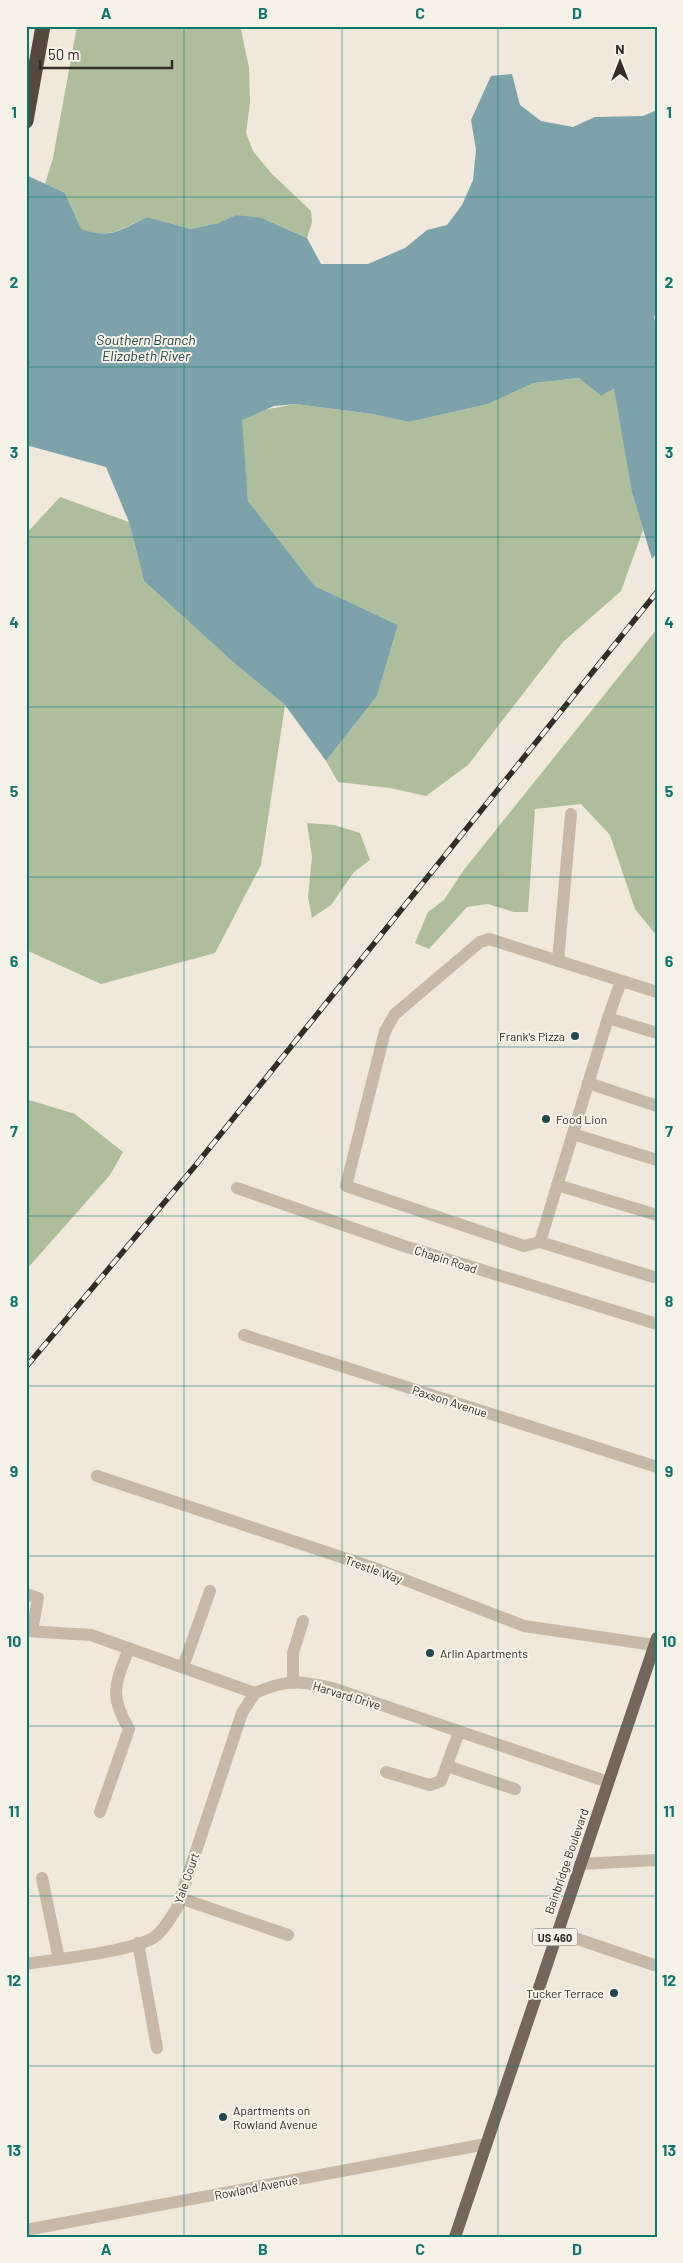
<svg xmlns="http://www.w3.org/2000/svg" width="683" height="2263" font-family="Barlow,sans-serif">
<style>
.green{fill:#aebd9c}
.water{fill:#7ca2aa}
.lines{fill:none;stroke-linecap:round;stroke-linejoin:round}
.minor{stroke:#c6b9a8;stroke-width:12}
.major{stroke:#74665a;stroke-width:12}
.highway{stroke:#54483f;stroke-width:15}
.rail-casing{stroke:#332d27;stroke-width:5.5}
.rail{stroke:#f7f2e7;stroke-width:4;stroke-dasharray:11;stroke-linecap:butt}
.grid{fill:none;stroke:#0f766e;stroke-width:1;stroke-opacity:0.55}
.poi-dot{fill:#214851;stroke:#f7f2e7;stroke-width:2}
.labels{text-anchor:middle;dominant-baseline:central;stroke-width:4;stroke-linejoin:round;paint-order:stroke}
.shield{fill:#f7f2e7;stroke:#6e6861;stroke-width:1}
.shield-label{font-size:11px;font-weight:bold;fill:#332d27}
.poi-label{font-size:12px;fill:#332d27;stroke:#f7f2e7;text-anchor:start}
.street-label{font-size:12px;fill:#332d27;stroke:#f7f2e7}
.water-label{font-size:14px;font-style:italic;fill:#214851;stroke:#f7f2e7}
.neatline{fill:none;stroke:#0f766e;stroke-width:2}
.grid-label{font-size:16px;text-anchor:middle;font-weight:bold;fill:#0f766e}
</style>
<rect width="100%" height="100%" fill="#efe8db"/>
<g class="green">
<path d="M77,26h163l9,41 1,36 -4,30 7,18 18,22 40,38 1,11 -5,16 -40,-18 -31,-5 -16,8 -29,6 -44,-12c-26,12 -37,22 -66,13l-16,-37 -20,-9 8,-26z"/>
<polygon points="579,378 601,396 615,383 632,493 643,530 621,591 563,642 468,765 426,796 390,788 338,782 326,761 377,696 398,625 315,586 248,501 241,420 263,410 296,404 372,414 409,422 488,404 534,383"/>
<polygon points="60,497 129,522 144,581 233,662 285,705 261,865 215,953 101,984 26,950 26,534"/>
<polygon points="657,629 657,936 635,909 610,835 581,804 535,809 528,912 514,912 488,904 467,907 429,949 415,943 428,912 444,900 463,871"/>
<polygon points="307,823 334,825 360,833 370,860 354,872 331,905 312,918 308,897 312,857"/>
<polygon points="26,1099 75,1114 123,1152 110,1175 26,1270"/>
</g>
<path class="water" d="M512,74l8,31 21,16 32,6 22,-10 48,-1 14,-6v202l-3,5 3,13v223l-5,6 -20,-66 -18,-105 -13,8 -22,-18 -45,5 -46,21 -79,18 -37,-8 -76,-10 -22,2 -32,14 6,81 67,85 83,39 -21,71 -51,65 -41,-56 -52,-43 -89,-81 -15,-59 -23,-55 -80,-22v-270l39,18 16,36c29,11 41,0 66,-12l44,12 28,-6 17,-8 26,3 45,20 14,26h47l37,-16 22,-18 20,-5 15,-20 11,-25 3,-30 -5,-30 20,-44z"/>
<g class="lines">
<g class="minor">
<polyline points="558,961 571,814"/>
<polyline points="608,1018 621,981"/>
<polyline points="657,1033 608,1018 540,1242 657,1278"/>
<polyline points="588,1083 657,1106"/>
<polyline points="573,1134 657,1160"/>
<polyline points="557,1185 657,1215"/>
<polyline points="237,1188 404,1246 657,1324"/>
<polyline points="540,1242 524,1246 346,1186 385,1031 395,1014 480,942 489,939 657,992"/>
<polyline points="244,1335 657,1467"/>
<polyline points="97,1476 377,1569 524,1626 654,1645"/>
<polyline points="26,1594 38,1598 32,1631"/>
<path d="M26,1631l65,4 164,58c32,-14 44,-12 77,-5l276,94"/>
<polyline points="183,1667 210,1591"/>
<polyline points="293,1683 293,1653 303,1621"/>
<polyline points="447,1766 515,1789"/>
<polyline points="386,1772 430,1785 441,1781 459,1732"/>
<path d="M100,1812l29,-83c-21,-35 -13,-46 0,-81"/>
<polyline points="580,1864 657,1860"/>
<polyline points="42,1878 59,1959"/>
<polyline points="180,1898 288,1935"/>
<polyline points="557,1932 657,1966"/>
<polyline points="138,1943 157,2048"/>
<path d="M26,1964c31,-5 102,-12 127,-26 11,-7 17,-20 24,-30l65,-195 13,-20"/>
<polyline points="26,2230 486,2144"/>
</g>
<polyline class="major" points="455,2237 657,1638"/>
<polyline class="highway" points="26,121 43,26"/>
<g class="rail-casing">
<polyline id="rail" points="26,1367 195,1166 657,592"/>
</g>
<use href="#rail" class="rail"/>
</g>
<path class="grid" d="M184,26v2211M342,26v2211M498,26v2211M26,197h631M26,367h631M26,537h631M26,707h631M26,877h631M26,1047h631M26,1216h631M26,1386h631M26,1556h631M26,1726h631M26,1896h631M26,2066h631"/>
<g class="poi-dot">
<circle cx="575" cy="1036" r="5"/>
<circle cx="546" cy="1119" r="5"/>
<circle cx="430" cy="1653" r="5"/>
<circle cx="614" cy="1993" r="5"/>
<circle cx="223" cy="2117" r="5"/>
</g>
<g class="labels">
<rect class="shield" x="532.5" y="1928.5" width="45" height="17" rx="4"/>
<g class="shield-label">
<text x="555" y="1937">US 460</text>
</g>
<g class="poi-label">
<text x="565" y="1036" text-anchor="end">Frank's Pizza</text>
<text x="556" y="1119">Food Lion</text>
<text x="440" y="1653">Arlin Apartments</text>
<text x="604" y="1993" text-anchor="end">Tucker Terrace</text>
<text x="233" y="2110">Apartments on<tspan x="233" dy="14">Rowland Avenue</tspan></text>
</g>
<g class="street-label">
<text transform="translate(446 1259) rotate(18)">Chapin Road</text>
<text transform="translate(450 1401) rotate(18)">Paxson Avenue</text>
<text transform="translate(374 1569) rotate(20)">Trestle Way</text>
<text transform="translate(347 1695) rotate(17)">Harvard Drive</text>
<text transform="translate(566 1861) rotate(-71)">Bainbridge Boulevard</text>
<text transform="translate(186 1878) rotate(-71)">Yale Court</text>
<text transform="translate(256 2187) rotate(-11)">Rowland Avenue</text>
</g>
<g class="water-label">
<text x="146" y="339">Southern Branch<tspan x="146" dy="16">Elizabeth River</tspan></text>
</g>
</g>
<rect width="683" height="2263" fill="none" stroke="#f7f2e7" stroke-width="55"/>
<g transform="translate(620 62)" stroke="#f7f2e7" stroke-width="4" paint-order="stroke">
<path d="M0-4L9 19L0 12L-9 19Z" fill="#332d27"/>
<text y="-8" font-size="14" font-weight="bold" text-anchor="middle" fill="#332d27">N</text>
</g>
<path d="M40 60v8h132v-8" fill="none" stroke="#332d27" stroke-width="2.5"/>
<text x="48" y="60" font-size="15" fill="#332d27" stroke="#f7f2e7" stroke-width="4" paint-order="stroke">50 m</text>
<rect x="28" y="28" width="628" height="2208" class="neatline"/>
<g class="grid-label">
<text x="106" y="19">A</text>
<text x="263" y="19">B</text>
<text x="420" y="19">C</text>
<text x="577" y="19">D</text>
<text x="14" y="118">1</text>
<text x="669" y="118">1</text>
<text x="14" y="288">2</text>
<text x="669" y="288">2</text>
<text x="14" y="458">3</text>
<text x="669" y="458">3</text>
<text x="14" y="628">4</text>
<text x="669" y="628">4</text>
<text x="14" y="797">5</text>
<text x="669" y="797">5</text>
<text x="14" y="967">6</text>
<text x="669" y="967">6</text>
<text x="14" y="1137">7</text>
<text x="669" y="1137">7</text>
<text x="14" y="1307">8</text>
<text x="669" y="1307">8</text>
<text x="14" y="1477">9</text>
<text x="669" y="1477">9</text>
<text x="14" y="1647">10</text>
<text x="669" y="1647">10</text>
<text x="14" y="1817">11</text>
<text x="669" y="1817">11</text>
<text x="14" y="1986">12</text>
<text x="669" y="1986">12</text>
<text x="14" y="2156">13</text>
<text x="669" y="2156">13</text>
<text x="106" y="2255">A</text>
<text x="263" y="2255">B</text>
<text x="420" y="2255">C</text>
<text x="577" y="2255">D</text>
</g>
</svg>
